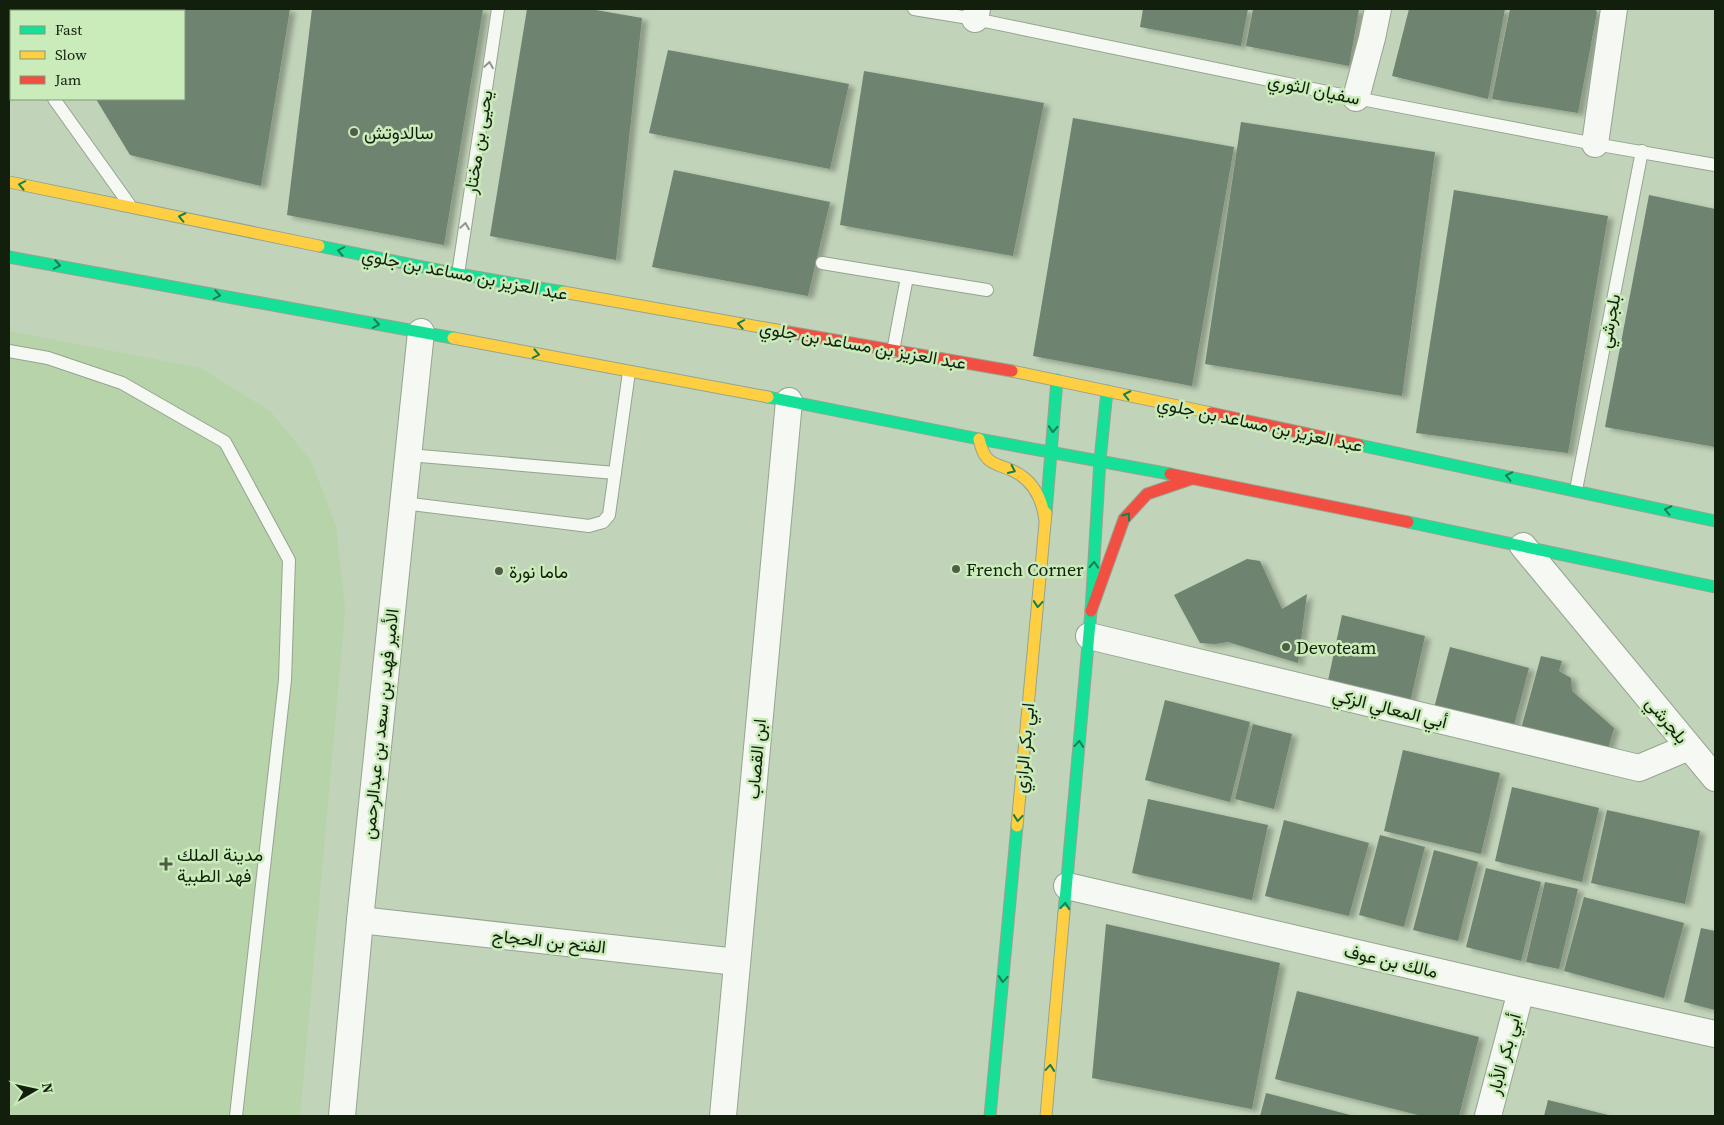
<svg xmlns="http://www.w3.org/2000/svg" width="1724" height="1125" font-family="'Source Serif 4',Vazirmatn,serif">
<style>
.built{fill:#b6d3a9}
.building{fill:#6e8370;filter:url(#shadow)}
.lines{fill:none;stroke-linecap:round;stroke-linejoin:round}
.lane-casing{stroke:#96a48f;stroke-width:14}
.street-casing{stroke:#96a48f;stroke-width:28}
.fast-casing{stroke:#96a48f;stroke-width:13}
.slow-casing{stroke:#96a48f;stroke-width:13}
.jam-casing{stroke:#96a48f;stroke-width:13}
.lane{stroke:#f6f8f4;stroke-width:12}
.street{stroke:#f6f8f4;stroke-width:26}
.fast{stroke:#16e098;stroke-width:11}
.slow{stroke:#ffcf43;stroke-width:11}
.jam{stroke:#f24e42;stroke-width:11}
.oneway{stroke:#90968c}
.oneway2{stroke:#148052}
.poi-dot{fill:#505e49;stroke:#caecba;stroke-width:2}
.labels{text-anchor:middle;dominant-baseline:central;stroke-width:5;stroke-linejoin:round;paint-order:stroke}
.street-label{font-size:18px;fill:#131f0d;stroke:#caecba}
.poi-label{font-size:18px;fill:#131f0d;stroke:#caecba;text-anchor:start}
</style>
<defs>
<filter id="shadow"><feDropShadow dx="5.5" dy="3" stdDeviation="2.5" flood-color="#0004"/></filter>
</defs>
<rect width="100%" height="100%" fill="#c1d3b8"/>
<polygon class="built" points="9,331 200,368 270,411 311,461 336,526 345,611 300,1116 9,1116"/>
<g class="building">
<polygon points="41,9 290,9 261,186 130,155 96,99 184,99 184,11 37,11"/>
<polygon points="312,9 483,9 444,245 287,215"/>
<polygon points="527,9 590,9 642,18 616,260 490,236"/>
<polygon points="1143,9 1248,9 1241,46 1140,27"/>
<polygon points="1253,9 1359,9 1349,66 1246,46"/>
<polygon points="1409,9 1505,9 1488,99 1392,76"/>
<polygon points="1510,9 1595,9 1597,12 1578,113 1492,99"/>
<polygon points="668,50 849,84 830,169 649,133"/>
<polygon points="864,71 1044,103 1013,256 840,225"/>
<polygon points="1073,118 1234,147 1192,386 1033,356"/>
<polygon points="1241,122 1435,152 1402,396 1205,364"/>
<polygon points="674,170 830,202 808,296 652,267"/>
<polygon points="1454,190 1608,216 1568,453 1416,433"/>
<polygon points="1649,195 1715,209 1715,447 1605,427"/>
<polygon points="1247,559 1260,561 1282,609 1307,594 1298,663 1228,642 1215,644 1200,643 1174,595"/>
<polygon points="1342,615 1425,636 1407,716 1326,690"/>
<polygon points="1450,647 1529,668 1512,733 1433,712"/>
<polygon points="1541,656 1562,661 1559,671 1571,678 1572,691 1614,728 1608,749 1521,729"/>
<polygon points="1165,700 1250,722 1230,802 1145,780"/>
<polygon points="1253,724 1292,734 1274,809 1235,799"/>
<polygon points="1403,750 1500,773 1481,854 1384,831"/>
<polygon points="1512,787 1599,808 1582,882 1495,861"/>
<polygon points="1148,799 1268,825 1252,900 1132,873"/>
<polygon points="1607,810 1700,831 1685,904 1591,883"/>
<polygon points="1284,820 1369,843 1349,916 1265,896"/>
<polygon points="1380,835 1425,847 1404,927 1359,915"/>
<polygon points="1434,850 1478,862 1458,941 1413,930"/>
<polygon points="1486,868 1541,882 1521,961 1466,947"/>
<polygon points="1545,882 1578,889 1559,969 1526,962"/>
<polygon points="1584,897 1684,923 1664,998 1564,971"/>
<polygon points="1106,924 1280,963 1252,1109 1092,1078"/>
<polygon points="1701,928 1715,931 1715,1010 1684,1002"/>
<polygon points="1297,991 1479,1037 1459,1116 1422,1116 1275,1079"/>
<polygon points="1266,1093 1354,1116 1260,1116"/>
<polygon points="1548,1100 1612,1116 1544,1116"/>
</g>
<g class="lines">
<g class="lane-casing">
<g id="lane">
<polyline points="914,9 975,19 1356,98 1595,144 1715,165"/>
<polyline points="9,36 11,39"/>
<polyline points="54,99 129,204"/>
<polyline points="822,263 907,277"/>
<polyline points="458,274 498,9"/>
<polyline points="9,351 48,358 122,383 225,442 289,560 285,680 236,1116"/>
<polyline points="893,351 907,277 987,290"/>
<polyline points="409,455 615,473"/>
<polyline points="1576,490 1642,151"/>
<polyline points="403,503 589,526 603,522 609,515 629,372"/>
</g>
</g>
<g class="street-casing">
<g id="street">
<polyline points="975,19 977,9"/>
<polyline points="1356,98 1372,38 1378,9"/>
<polyline points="1595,144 1614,9"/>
<polyline points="1523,546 1715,778"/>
<polyline points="1089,636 1639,768 1689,747"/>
<polyline points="1067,886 1521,991 1715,1034"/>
<polyline points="360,920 737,962"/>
<polyline points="342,1116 360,920 421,332"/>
<polyline points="723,1116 789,401"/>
<polyline points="1488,1116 1521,991"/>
</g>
</g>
<g class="fast-casing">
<g id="fast">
<polyline points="319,246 458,274 563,292"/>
<polyline points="9,257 453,338"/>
<polyline points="768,397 979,439 1170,474"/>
<polyline points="1359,445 1715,521"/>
<polyline points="1046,513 1057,380"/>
<polyline points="1408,522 1715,587"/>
<polyline points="1064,912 1091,611 1100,460 1107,391"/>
<polyline points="990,1116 1017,826"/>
</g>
</g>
<g class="slow-casing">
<g id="slow">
<polyline points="9,182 319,246"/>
<polyline points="563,292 788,332"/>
<polyline points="453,338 768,397"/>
<polyline points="1012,371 1211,413"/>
<path d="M979,439c2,8 4,16 10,21 6,5 15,7 22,10 22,9 31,28 34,50"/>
<polyline points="1017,826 1046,513"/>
<polyline points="1046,1116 1064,912"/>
</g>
</g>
<g class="jam-casing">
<g id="jam">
<polyline points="788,332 1012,371"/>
<polyline points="1211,413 1359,445"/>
<polyline points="1170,474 1408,522"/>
<polyline points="1091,611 1124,519 1147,494 1191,479"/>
</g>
</g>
<use href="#lane" class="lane"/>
<use href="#street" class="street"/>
<use href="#fast" class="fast"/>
<use href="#slow" class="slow"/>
<use href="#jam" class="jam"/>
</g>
<defs><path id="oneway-chevron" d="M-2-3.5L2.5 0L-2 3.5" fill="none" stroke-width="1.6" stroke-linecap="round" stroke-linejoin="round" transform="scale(1.25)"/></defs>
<g class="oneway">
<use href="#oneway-chevron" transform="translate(489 65) rotate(-81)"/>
<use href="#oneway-chevron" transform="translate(465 226) rotate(-81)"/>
</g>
<g class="oneway2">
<use href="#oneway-chevron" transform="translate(22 185) rotate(-169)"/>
<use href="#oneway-chevron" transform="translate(182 217) rotate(-168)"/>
<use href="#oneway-chevron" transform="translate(341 251) rotate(-169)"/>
<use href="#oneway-chevron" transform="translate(57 265) rotate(10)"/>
<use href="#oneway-chevron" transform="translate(217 295) rotate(10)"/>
<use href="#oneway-chevron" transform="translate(376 324) rotate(10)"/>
<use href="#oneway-chevron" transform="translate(741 324) rotate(-170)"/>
<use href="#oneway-chevron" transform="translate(536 354) rotate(11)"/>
<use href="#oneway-chevron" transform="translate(1127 395) rotate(-168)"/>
<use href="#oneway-chevron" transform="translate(1053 429) rotate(94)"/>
<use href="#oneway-chevron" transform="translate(1012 470) rotate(25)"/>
<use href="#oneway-chevron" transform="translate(1509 476) rotate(-168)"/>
<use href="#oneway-chevron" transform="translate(1668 510) rotate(-168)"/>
<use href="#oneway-chevron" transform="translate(1127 516) rotate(-54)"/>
<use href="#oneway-chevron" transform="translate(1094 565) rotate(-87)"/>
<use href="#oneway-chevron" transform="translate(1038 604) rotate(95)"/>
<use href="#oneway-chevron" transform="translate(1079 744) rotate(-85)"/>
<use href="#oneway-chevron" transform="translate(1018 818) rotate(95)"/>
<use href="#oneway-chevron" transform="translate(1065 906) rotate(-85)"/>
<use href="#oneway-chevron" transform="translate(1003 979) rotate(95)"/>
<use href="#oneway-chevron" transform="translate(1050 1068) rotate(-85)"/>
</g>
<g class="poi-dot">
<circle cx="354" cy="132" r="5"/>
<circle cx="956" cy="569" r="5"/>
<circle cx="499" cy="571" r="5"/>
<circle cx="1286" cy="647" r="5"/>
<path d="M163.5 856.5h5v5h5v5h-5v5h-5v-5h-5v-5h5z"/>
</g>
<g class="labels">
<g class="street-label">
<text transform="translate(1314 89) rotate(12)">سفيان الثوري</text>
<text transform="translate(478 142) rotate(-81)">يحيى بن مختار</text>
<text transform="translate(465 274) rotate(11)">عبد العزيز بن مساعد بن جلوي</text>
<text transform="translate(1609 321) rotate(-79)">بلجرشي</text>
<text transform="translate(863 345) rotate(10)">عبد العزيز بن مساعد بن جلوي</text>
<text transform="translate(1260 424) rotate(12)">عبد العزيز بن مساعد بن جلوي</text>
<text transform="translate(1390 708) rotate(14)">أبي المعالي الزكي</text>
<text transform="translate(1667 720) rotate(50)">بلجرشي</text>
<text transform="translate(380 724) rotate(-84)">الأمير فهد بن سعد بن عبدالرحمن</text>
<text transform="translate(1024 748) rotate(-85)">ابي بكر الرازي</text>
<text transform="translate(756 759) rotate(-85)">ابن القصاب</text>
<text transform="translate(549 941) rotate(6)">الفتح بن الحجاج</text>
<text transform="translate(1391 961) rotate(13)">مالك بن عوف</text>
<text transform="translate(1504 1054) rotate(-75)">أبي بكر الأبار</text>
</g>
<g class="poi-label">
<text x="364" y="132">سالدوتش</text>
<text x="966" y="569">French Corner</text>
<text x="509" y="571">ماما نورة</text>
<text x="1296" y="647">Devoteam</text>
<text x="177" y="854">مدينة الملك<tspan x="177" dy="21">فهد الطبية</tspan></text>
</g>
</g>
<rect width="1724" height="1125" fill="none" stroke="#131f0d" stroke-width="20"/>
<rect x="10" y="10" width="175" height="90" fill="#caecba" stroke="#819a75"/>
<rect x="20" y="26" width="25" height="8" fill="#16e098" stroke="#819a75"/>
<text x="55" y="35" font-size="15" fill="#131f0d">Fast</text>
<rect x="20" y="51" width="25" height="8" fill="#ffcf43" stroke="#819a75"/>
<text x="55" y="60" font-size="15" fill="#131f0d">Slow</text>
<rect x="20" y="76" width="25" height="8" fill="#f24e42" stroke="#819a75"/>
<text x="55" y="85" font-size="15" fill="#131f0d">Jam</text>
<g transform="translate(35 1090) rotate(81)" stroke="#caecba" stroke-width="4" paint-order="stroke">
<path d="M0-4L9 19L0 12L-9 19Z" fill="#131f0d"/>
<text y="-8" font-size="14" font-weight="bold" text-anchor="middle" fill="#131f0d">N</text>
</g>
</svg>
